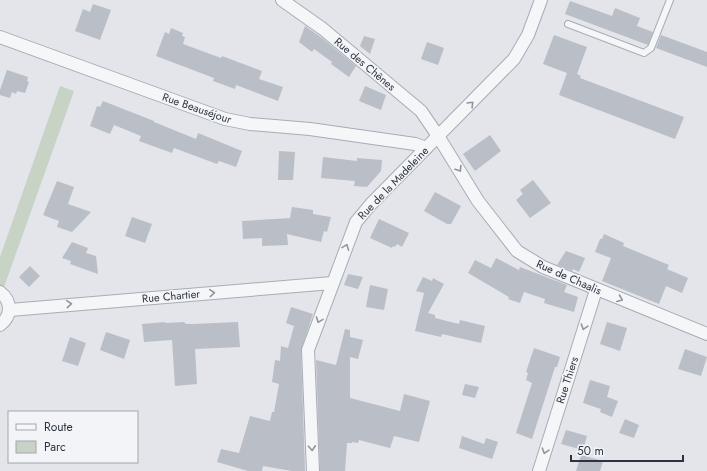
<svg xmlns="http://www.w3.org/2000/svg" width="707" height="471" font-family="Jost,sans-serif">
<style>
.green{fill:#c7d3c5}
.building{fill:#babec6}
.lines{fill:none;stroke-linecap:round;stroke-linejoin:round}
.lane-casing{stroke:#a8acb4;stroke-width:8}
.street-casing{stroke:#a8acb4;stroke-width:14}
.lane{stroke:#f5f6f8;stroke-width:6}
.street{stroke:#f5f6f8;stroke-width:12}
.oneway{stroke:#90949c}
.labels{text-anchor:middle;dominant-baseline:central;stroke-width:3;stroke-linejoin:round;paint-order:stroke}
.street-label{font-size:11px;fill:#2c3241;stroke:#f2f4f7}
</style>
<rect width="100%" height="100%" fill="#e3e5ea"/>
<polygon class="green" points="60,86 74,91 4,287 0,285 0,257"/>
<g class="building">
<polygon points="570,1 612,16 615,8 640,18 637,26 653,32 648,45 565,14"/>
<polygon points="93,4 111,10 100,40 75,31 83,9 90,12"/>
<polygon points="305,26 322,38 356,66 349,77 331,64 332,62 314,49 312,52 299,42"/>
<polygon points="171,28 183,33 182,36 185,37 183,44 221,58 222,56 262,71 259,79 283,87 278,101 236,85 235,89 213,81 214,78 156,56 165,32 169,34"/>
<polygon points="554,35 587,47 577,74 581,76 580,78 684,117 675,139 559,95 567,73 543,64"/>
<polygon points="661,35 707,52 707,67 656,48"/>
<polygon points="364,36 375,39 370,54 360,46"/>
<polygon points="427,42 444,48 438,65 421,59"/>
<polygon points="7,70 28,77 27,81 29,82 25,93 17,91 16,94 12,92 10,98 0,95 0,90"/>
<polygon points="365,86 386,95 381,110 359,101"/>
<polygon points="103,101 154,121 154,122 196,139 198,133 242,151 236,167 219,161 217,164 174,148 172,153 139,141 141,136 114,125 110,134 90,126 97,106 100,107"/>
<polygon points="490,135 501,151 475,171 463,154"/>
<polygon points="279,151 295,152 293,180 278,180"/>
<polygon points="323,157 357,161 357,158 382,160 381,171 367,187 354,186 355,181 321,178"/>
<polygon points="533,180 551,203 530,218 516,200 523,194 520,190"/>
<polygon points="57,181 74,187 68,204 91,212 72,232 57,227 59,221 43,215"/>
<polygon points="435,192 461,206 451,224 447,224 424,211"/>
<polygon points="292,207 313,210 313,214 331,217 327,232 324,231 321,242 287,234 288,245 262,246 262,238 243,239 242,221 290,218"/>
<polygon points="132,217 152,224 145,243 125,236"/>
<polygon points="379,219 409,233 402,247 397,244 395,247 393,246 392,248 370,238"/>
<polygon points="604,234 624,243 623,246 669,265 667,269 688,278 682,293 666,286 659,304 602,281 611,258 595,252 600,239 602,239"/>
<polygon points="72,242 88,248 86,253 96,256 98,274 70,264 71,261 62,258"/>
<polygon points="566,251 585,258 579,272 573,269 572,271 557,265"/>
<polygon points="496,258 519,270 520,267 567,285 564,292 578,297 574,312 544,303 545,299 524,292 520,303 508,299 509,297 468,273 475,260 491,268"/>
<polygon points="30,266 40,276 29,287 19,277"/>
<polygon points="348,274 363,277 358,289 344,285"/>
<polygon points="423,277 432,281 433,278 444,284 428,313 435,315 435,318 459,324 460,320 485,326 481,343 442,334 441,337 415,331 424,293 416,291"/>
<polygon points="370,285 388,289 384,310 366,307"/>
<polygon points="291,307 313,314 301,350 305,471 292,471 263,466 262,471 248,471 217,462 221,449 239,453 250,416 270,421 272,412 274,412 279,384 272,382 275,360 280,361 281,346 288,348 294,326 286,323"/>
<polygon points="165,322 165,323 184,322 186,324 193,324 238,322 240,347 195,349 197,384 175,386 172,340 144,342 142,324"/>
<polygon points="607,322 627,328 620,351 600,344"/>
<polygon points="345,329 350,330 350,337 363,340 358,359 350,357 350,398 400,411 404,394 430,401 419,442 394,436 390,448 359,440 358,443 352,442 352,443 347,443 345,471 320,471 316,360 336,365"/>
<polygon points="106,332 130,340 124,359 100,350"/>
<polygon points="70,337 86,343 78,366 62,361"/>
<polygon points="534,348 560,357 557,367 555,367 532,439 516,433 532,383 526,380 528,373 526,372"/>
<polygon points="685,349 707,357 701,376 678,369"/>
<polygon points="590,380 610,386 607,397 618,401 612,417 600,412 601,409 583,403"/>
<polygon points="465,384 479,387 475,398 462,395"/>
<polygon points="625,419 639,425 634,438 619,433"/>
<polygon points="566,430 587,436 583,450 561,444"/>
<polygon points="462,436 484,444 486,438 498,442 492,459 459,448"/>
<polygon points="581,455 603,461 600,471 576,471"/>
</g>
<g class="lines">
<g class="lane-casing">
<polyline id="lane" points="568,24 644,53 651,48 670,0"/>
</g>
<g class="street-casing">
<g id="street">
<polyline points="282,0 323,29 421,111 438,136 478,201 517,251 543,267 707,334"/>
<polyline points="0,37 225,119 250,124 310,129 415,144 426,148"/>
<path d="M0,292c12,9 12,24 0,33"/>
<polyline points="10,310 332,283"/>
<polyline points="313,471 308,350 356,222 371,204 514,59 528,35 541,0"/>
<polyline points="539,471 596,290"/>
</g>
</g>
<use href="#lane" class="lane"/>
<use href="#street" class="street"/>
</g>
<defs><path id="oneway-chevron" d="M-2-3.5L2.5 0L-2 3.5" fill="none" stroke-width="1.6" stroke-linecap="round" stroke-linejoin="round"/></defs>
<g class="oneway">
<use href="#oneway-chevron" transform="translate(471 104) rotate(-45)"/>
<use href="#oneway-chevron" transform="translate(459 169) rotate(58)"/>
<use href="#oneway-chevron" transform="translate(346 247) rotate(-69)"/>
<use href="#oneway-chevron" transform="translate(212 293) rotate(-5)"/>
<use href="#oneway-chevron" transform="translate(620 299) rotate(22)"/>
<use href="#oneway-chevron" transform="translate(69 304) rotate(-5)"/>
<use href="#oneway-chevron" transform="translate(319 320) rotate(110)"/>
<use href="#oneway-chevron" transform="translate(584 327) rotate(108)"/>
<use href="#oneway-chevron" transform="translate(312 448) rotate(87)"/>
<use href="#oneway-chevron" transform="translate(545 451) rotate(108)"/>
</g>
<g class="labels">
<g class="street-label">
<text transform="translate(365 64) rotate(40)">Rue des Chênes</text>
<text transform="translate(197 108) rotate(19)">Rue Beauséjour</text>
<text transform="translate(393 183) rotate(-46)">Rue de la Madeleine</text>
<text transform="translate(569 277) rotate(24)">Rue de Chaalis</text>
<text transform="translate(171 296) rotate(-5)">Rue Chartier</text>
<text transform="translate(567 380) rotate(-72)">Rue Thiers</text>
</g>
</g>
<rect x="8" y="411" width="130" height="52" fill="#f2f4f7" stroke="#a3a6ae"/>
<rect x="16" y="424" width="20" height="6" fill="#f5f6f8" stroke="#a3a6ae"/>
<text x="44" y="431" font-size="12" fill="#2c3241">Route</text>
<rect x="16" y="441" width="20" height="12" fill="#c7d3c5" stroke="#a3a6ae"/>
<text x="44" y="451" font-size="12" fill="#2c3241">Parc</text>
<path d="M571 455v6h112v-6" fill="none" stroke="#2c3241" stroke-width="2"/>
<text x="577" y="455" font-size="12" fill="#2c3241" stroke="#f2f4f7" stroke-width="3" paint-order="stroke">50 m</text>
</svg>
